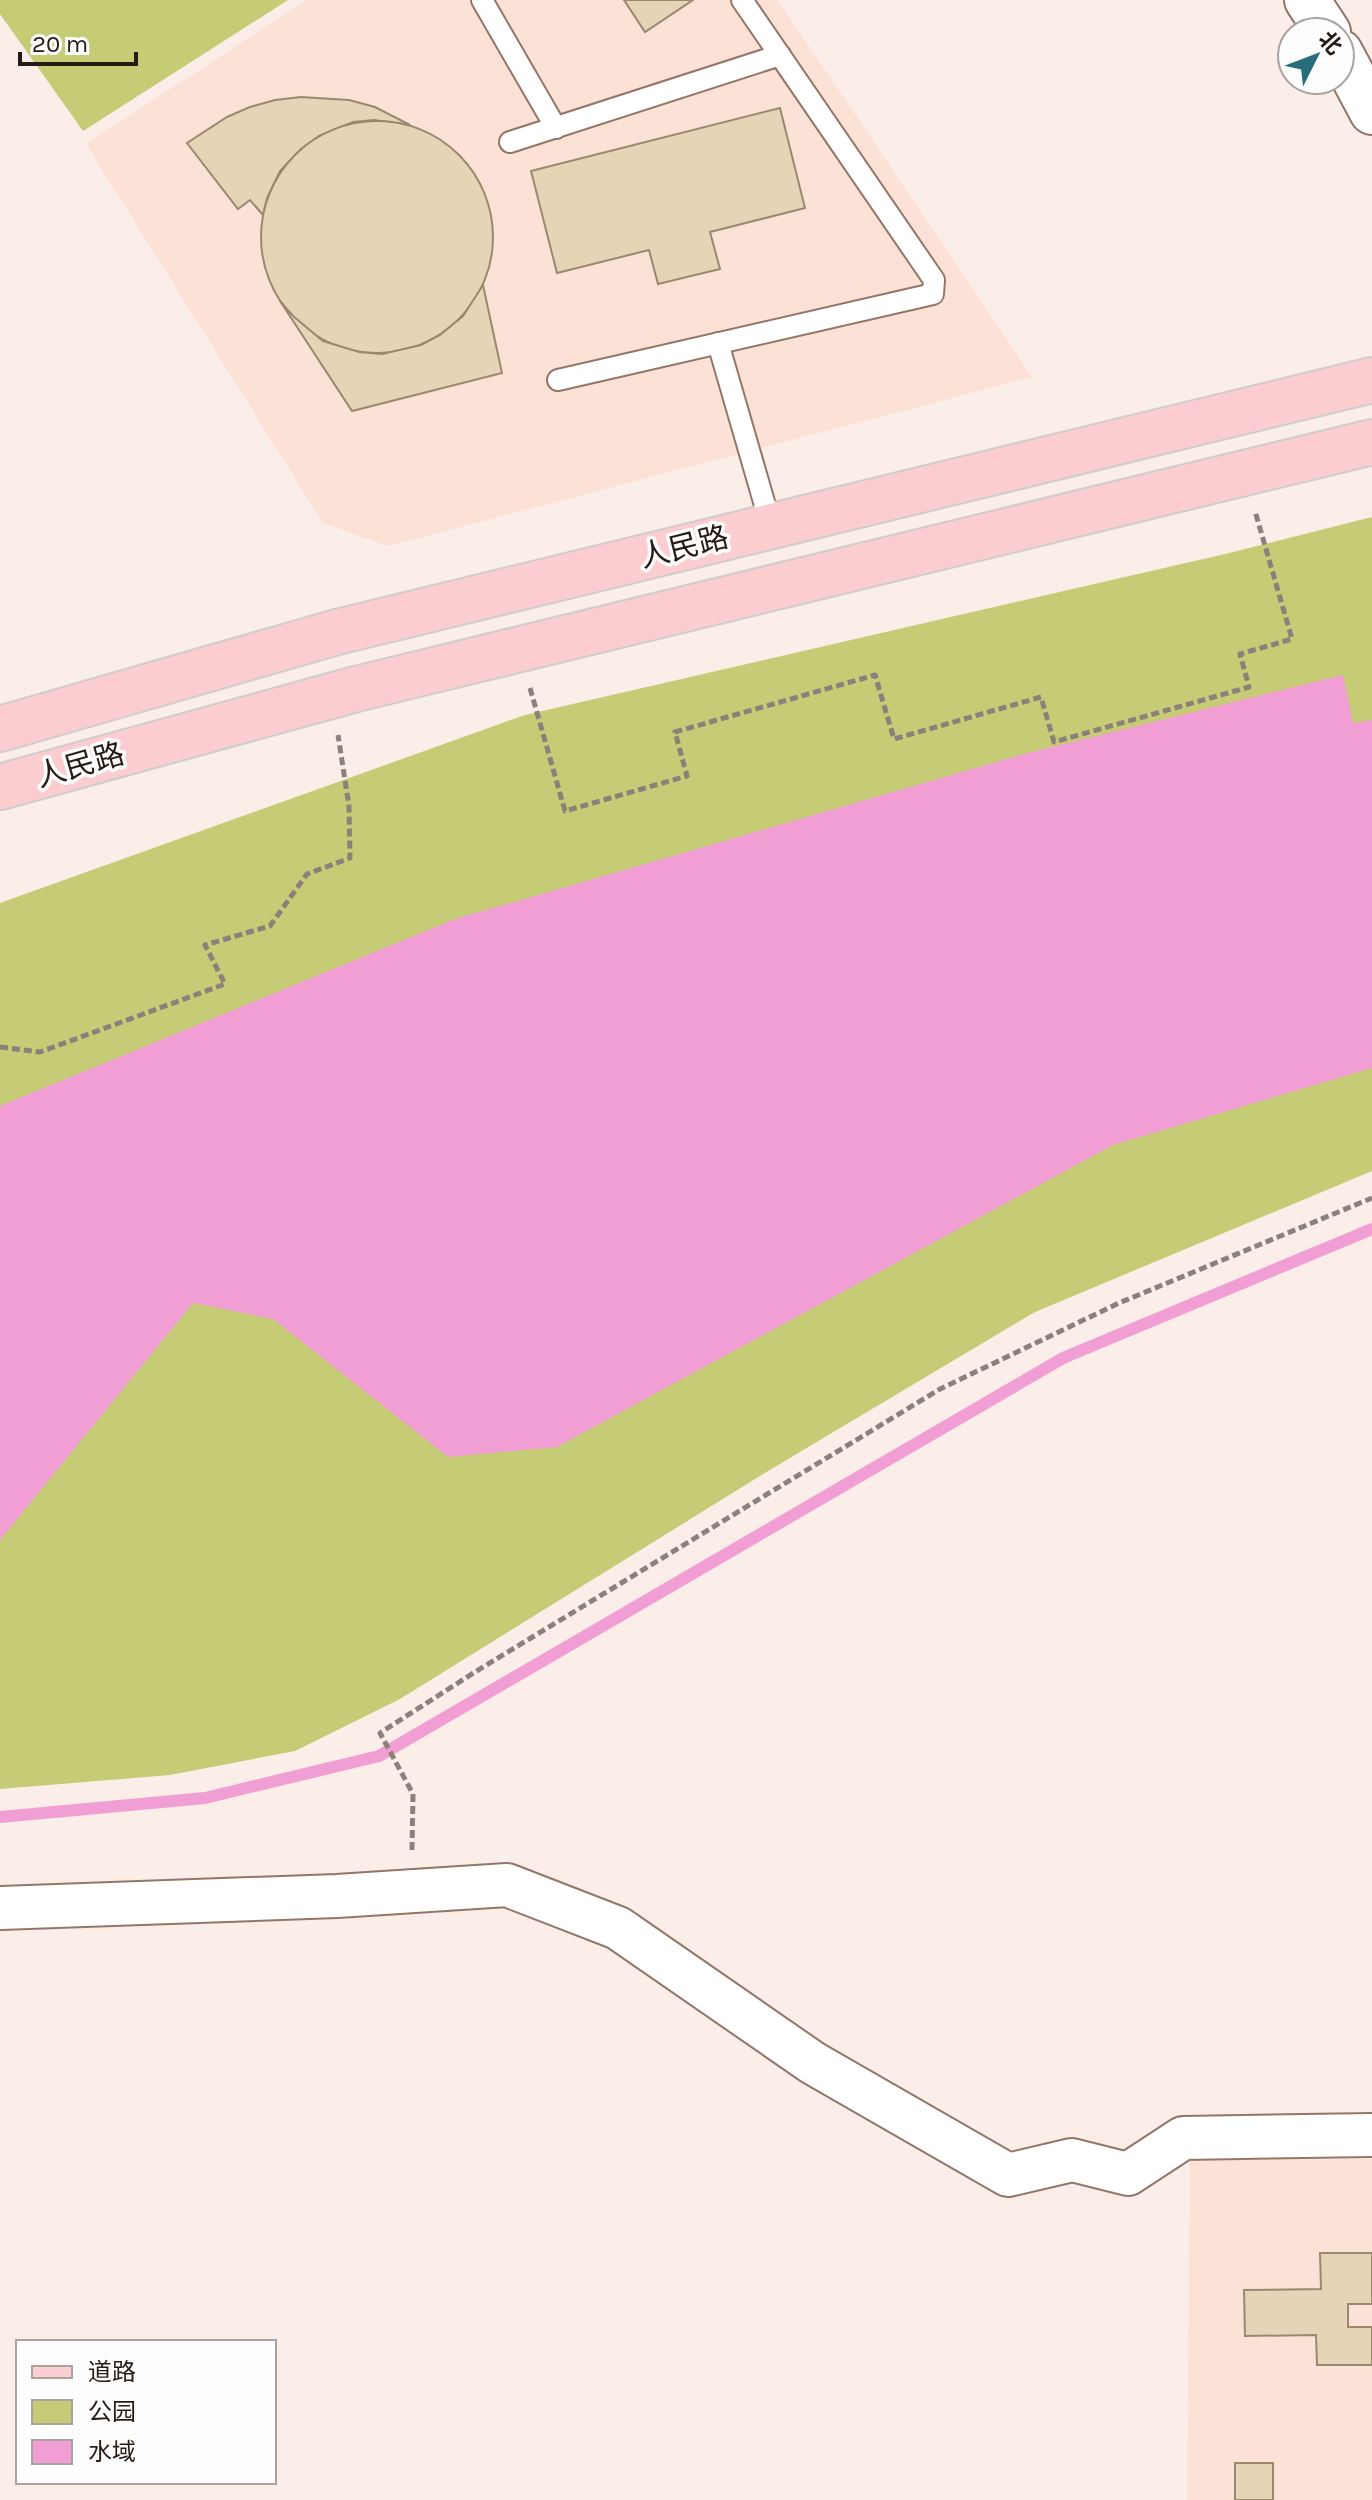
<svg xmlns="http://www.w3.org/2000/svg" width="1372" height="2500" font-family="Karla,'Noto Sans SC',sans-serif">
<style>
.built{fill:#fbe1d6}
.green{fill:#c6cb76}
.water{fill:#f19ed5}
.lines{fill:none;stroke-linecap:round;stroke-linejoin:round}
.stream{stroke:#f19ed5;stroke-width:12}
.building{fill:#e7d4b7;stroke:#9b896e;stroke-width:2}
.service-casing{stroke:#947668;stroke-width:24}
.minor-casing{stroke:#947668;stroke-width:46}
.tertiary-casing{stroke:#947668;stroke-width:48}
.primary-casing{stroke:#cfcdcc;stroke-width:48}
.path{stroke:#8d807a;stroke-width:5;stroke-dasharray:8 4;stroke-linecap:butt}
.service{stroke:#fff;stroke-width:20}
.minor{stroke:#fff;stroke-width:42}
.tertiary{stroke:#fff;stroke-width:44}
.primary{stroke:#fbcdd1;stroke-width:44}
.labels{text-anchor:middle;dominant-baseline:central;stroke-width:7;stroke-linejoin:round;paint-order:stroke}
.street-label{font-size:30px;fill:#271b15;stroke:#fdfdfd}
</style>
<rect width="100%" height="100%" fill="#fbede7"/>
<g class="built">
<polygon points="307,0 778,0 1032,377 388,546 323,523 86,144"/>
<polygon points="1372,2159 1372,2500 1187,2500 1190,2160"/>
</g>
<g class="green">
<polygon points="0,0 288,0 83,131 0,14"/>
<polygon points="1372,517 1372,1171 1035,1312 768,1471 400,1699 295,1751 170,1775 0,1789 0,903 525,715 1225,554"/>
</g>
<polygon class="water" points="1343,675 1353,723 1372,720 1372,1068 1113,1145 557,1447 448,1457 273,1319 193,1303 0,1540 0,1106 455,919 1024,754"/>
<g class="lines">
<polyline class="stream" points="0,1817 205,1798 379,1756 1063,1358 1372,1229"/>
</g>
<g class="building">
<polygon points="624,0 693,0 645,32"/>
<polygon points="301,97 349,100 375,107 410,125 374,120 353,122 319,136 301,149 280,171 267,198 263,215 250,200 238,209 187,143 227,117 250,107 275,100"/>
<polygon points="780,108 805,208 710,232 720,269 658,284 649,250 557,273 531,171"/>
<circle cx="377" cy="237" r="116"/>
<polygon points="483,285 502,373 352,411 280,301 293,316 323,341 359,352 382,354 421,345 440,335 463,316"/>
<polygon points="1320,2253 1372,2253 1372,2304 1348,2304 1348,2327 1372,2327 1372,2365 1317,2365 1316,2335 1245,2336 1244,2290 1321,2289"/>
<rect x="1235" y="2463" width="38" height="37"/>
</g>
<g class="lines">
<g class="service-casing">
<g id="service">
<polyline points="482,0 556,128"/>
<polyline points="510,142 780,55"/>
<polyline points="718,343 771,526"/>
<polyline points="558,380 933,294 934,280 742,0"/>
</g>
</g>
<g class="minor-casing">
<polyline id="minor" points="0,1908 337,1896 507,1885 618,1928 813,2063 1008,2175 1072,2160 1128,2174 1183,2138 1372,2135"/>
</g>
<g class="tertiary-casing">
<g id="tertiary">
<polyline points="1307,0 1328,32"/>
<polyline points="1340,52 1372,112"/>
</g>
</g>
<g class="primary-casing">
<g id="primary">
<polyline points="0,729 337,632 1372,380"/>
<polyline points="0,787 356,689 1372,442"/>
</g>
</g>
<g class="path">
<polyline points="530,688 565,811 687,776 675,732 875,675 894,739 1041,697 1054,742 1249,687 1240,654 1292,639 1255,511"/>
<polyline points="0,1047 40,1052 225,984 205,945 270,926 307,874 350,858 349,806 338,735"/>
<polyline points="412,1850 413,1794 380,1733 475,1672 940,1389 1119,1303 1372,1198"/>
</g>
<use href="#service" class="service"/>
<use href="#minor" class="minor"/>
<use href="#tertiary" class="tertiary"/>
<use href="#primary" class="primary"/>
</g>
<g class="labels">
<g class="street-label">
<text transform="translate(684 547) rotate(-14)">人民路</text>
<text transform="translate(80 765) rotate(-16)">人民路</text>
</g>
</g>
<rect x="16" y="2340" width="260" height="144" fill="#fdfdfd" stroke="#a7a3a0" stroke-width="2"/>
<rect x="32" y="2366" width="40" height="12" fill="#fbcdd1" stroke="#a7a3a0" stroke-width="2"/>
<text x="88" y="2380" font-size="24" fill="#271b15">道路</text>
<rect x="32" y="2400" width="40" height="24" fill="#c6cb76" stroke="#a7a3a0" stroke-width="2"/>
<text x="88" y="2420" font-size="24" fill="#271b15">公园</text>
<rect x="32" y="2440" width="40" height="24" fill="#f19ed5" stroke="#a7a3a0" stroke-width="2"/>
<text x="88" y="2460" font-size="24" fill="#271b15">水域</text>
<g transform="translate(1316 56) rotate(48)"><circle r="38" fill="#fdfdfd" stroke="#a7a3a0" stroke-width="2"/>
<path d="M0-6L14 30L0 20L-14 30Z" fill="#266e7a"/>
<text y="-12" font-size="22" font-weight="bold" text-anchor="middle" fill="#271b15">北</text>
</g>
<path d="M20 52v12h116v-12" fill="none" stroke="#271b15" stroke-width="4"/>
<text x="32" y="52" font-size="24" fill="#271b15" stroke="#fdfdfd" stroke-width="6" paint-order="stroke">20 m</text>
</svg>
